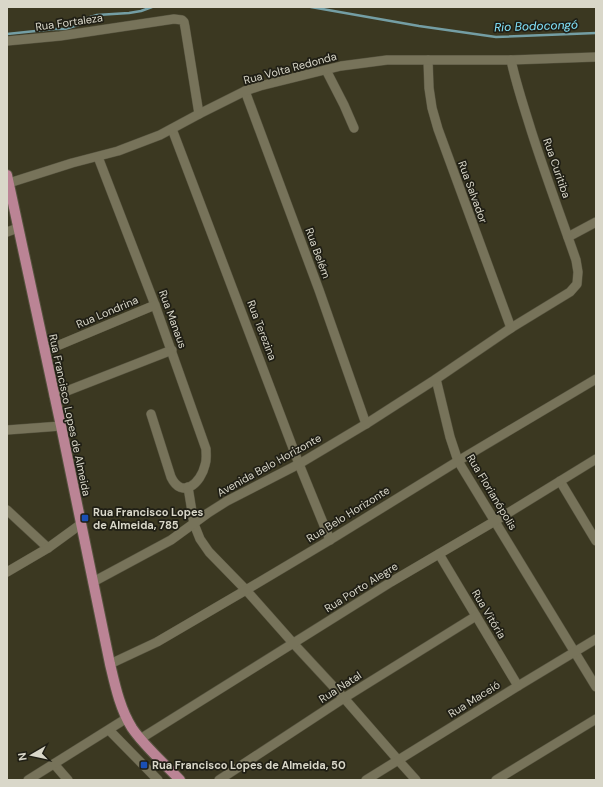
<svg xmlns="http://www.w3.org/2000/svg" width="603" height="787" font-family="'DM Sans',sans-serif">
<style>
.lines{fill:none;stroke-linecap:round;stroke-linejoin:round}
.stream{stroke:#749ea4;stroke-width:2.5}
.minor-casing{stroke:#56533f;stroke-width:10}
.major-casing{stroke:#56533f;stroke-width:12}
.minor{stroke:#77735a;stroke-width:9}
.major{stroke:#bb8495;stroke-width:10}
.transit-dot{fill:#1a4fb4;stroke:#201f15;stroke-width:1.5}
.labels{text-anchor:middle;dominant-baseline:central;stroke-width:3.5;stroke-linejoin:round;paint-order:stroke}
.street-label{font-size:11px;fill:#d9d7c9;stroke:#201f15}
.poi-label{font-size:11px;font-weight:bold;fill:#d9d7c9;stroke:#201f15;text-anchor:start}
.water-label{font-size:12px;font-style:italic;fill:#81e1fa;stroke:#201f15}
</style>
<rect width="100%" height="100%" fill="#3b3821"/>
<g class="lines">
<g class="stream">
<polyline points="311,7 419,26 496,37 596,33"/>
<polyline points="7,34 55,29 65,29 78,25 87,18 97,15 129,13 141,11 152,7"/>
</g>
<g class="minor-casing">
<g id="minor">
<polyline points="7,41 60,36 174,19 182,20 184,22 185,27 199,114"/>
<polyline points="428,60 429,88 432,108 438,129 511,328"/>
<polyline points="326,70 344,105 354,128"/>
<polyline points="245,91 319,290 366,424"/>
<polyline points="172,129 299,464 330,540"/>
<path d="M98,157l57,148 51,144c0,6 1,11 -1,16 -4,18 -23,35 -34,12l-20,-63"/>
<polyline points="9,183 72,163 118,151 160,135 199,114 245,91 260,86 341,66 387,60 511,60 596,57"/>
<polyline points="7,232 18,228"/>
<polyline points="568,237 596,222"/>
<polyline points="45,351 155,305"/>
<polyline points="436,379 450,437 458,461 596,687"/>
<polyline points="54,396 172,350"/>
<polyline points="7,430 61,426"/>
<polyline points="560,481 596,541"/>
<polyline points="188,487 194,524 200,539 209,552 246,590 293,643 344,698 398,760 416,780"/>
<polyline points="7,510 48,548"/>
<polyline points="439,554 518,686"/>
<polyline points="7,572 48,548 81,524"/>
<path d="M93,582l78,-42 37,-27 19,-12 72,-37 67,-40 70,-45 75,-51 59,-36 7,-8 1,-12 -2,-12c-15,-43 -31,-86 -45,-130 -7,-23 -15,-46 -20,-70"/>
<polyline points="110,664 157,642 246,590 330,540 458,461 596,379"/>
<polyline points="109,730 158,780"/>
<polyline points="140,739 391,582 495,521 596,459"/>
<polyline points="54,764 68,780"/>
<polyline points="28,780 127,718"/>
<polyline points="219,780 344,698 476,616"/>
<polyline points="366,780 518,686 596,639"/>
<polyline points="496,780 596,719"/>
</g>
</g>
<g class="major-casing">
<path id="major" d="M7,175l54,251 49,238c5,21 10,45 22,64 13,19 32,35 48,52"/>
</g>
<use href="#minor" class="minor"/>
<use href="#major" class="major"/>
</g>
<g class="transit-dot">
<rect x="81" y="514" width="8" height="8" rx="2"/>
<rect x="140" y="761" width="8" height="8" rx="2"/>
</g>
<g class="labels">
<g class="street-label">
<text transform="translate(69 22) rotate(-8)">Rua Fortaleza</text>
<text transform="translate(290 68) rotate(-15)">Rua Volta Redonda</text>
<text transform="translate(557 168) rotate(71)">Rua Curitiba</text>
<text transform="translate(473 192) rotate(70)">Rua Salvador</text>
<text transform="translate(318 253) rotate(70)">Rua Belém</text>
<text transform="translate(107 312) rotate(-23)">Rua Londrina</text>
<text transform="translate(173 319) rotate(70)">Rua Manaus</text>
<text transform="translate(262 330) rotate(69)">Rua Terezina</text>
<text transform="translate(70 415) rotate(78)">Rua Francisco Lopes de Almeida</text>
<text transform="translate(269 465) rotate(-29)">Avenida Belo Horizonte</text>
<text transform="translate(492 492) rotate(59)">Rua Florianópolis</text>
<text transform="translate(348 514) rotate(-32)">Rua Belo Horizonte</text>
<text transform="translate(361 587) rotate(-32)">Rua Porto Alegre</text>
<text transform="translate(489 614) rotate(59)">Rua Vitória</text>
<text transform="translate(340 687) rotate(-33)">Rua Natal</text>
<text transform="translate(474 699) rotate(-32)">Rua Maceió</text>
</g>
<g class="poi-label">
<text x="93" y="512">Rua Francisco Lopes<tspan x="93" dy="13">de Almeida, 785</tspan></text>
<text x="152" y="765">Rua Francisco Lopes de Almeida, 50</text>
</g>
<g class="water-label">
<text transform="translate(536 26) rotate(-2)">Rio Bodocongó</text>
</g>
</g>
<rect width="603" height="787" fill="none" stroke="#d9d7c9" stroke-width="16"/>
<g transform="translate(32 755) rotate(261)" stroke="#201f15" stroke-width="3" paint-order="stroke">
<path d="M0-3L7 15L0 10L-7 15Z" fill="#d9d7c9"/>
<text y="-6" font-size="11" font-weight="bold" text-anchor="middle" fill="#d9d7c9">N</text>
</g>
</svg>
